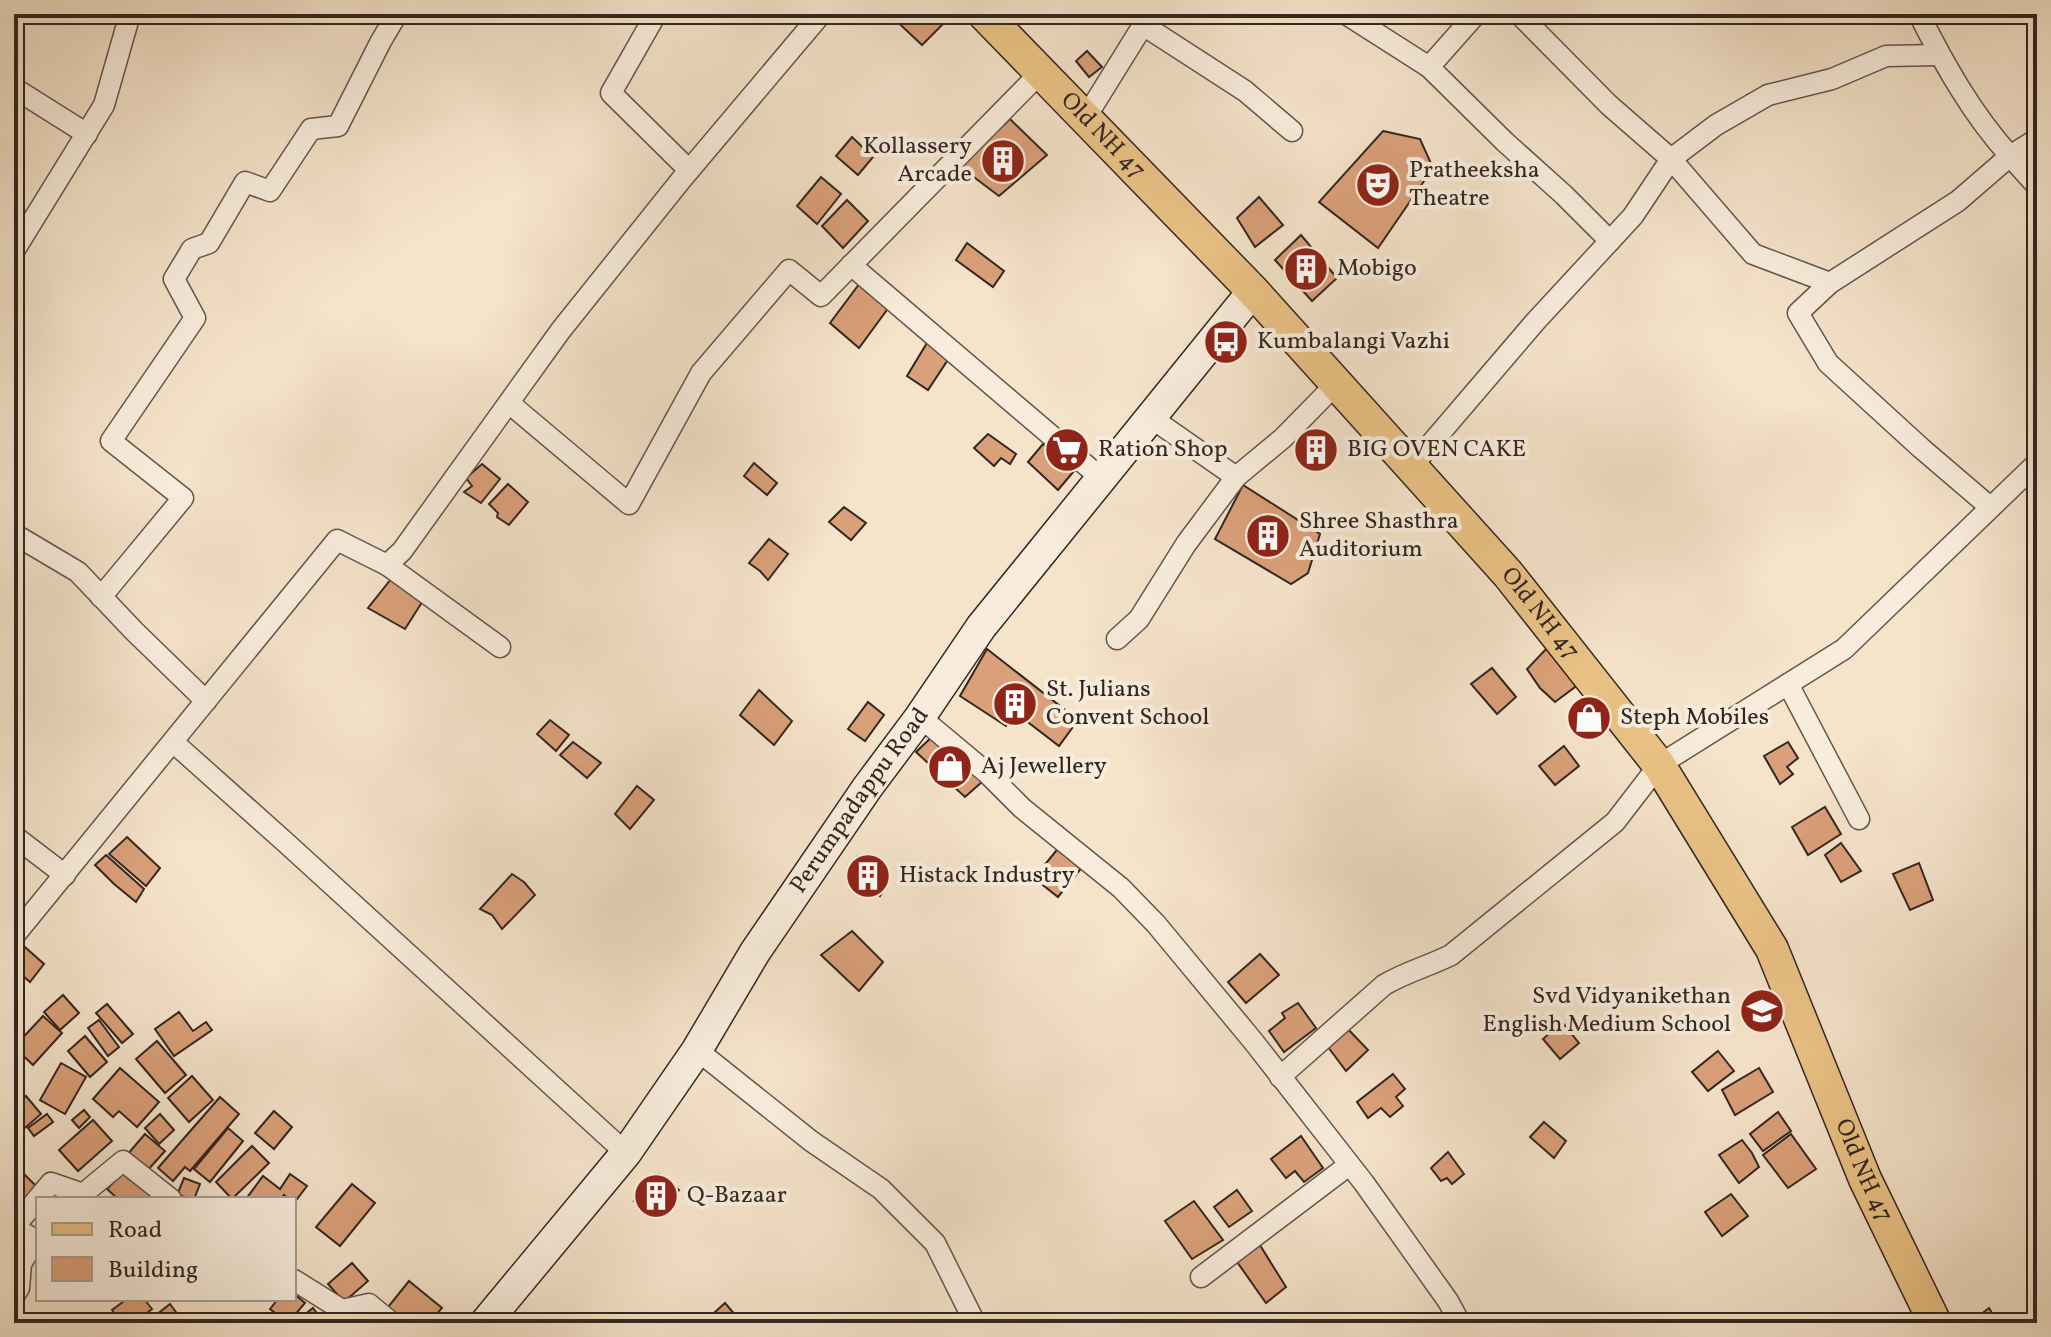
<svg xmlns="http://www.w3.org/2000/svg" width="2051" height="1337" font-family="Vollkorn,serif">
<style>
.building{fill:#daa079;stroke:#322721;stroke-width:2}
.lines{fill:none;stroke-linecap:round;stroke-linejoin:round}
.street-casing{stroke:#63564b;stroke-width:23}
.secondary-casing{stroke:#322721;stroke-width:33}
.primary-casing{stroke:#322721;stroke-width:35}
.street{stroke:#f8eddd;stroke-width:20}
.secondary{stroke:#f8eddd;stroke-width:30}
.primary{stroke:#eac285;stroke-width:32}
.labels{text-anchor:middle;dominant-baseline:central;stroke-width:8;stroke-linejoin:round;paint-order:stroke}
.street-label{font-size:24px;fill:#322721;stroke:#f8eddd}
.poi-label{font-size:24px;fill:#322721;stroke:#f8eddd;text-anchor:start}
</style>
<rect width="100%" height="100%" fill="#f5e3ca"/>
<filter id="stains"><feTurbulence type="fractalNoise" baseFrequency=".0025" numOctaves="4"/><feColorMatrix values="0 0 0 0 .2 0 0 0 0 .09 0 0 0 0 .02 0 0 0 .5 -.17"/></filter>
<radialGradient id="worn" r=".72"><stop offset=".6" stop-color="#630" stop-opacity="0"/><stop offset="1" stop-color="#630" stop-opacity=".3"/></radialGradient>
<g class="building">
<polygon points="889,14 953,14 922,45"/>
<polygon points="1087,51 1102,67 1089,77 1076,61"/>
<polygon points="1010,119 1047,155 999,196 959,166"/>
<polygon points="1383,131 1420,139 1433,168 1378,248 1319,202"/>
<polygon points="852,137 873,157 858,175 836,156"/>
<polygon points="821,177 841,194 817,224 797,206"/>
<polygon points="1259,197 1283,225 1255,247 1237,218"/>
<polygon points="847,200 868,221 843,248 822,226"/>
<polygon points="1301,235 1337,278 1312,301 1275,260"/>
<polygon points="967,243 1004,271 993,287 956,260"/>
<polygon points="863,279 892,303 859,348 830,323"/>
<polygon points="930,338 953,352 928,390 907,376"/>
<polygon points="1312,431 1336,457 1321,469 1296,444"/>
<polygon points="988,434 1016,454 1010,464 1001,458 994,466 974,448"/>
<polygon points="1043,444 1074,471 1058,490 1028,462"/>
<polygon points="754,463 777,483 767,495 744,476"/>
<polygon points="482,464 500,479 481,503 464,492 472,486 466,478"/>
<polygon points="508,484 528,502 509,525 497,517 498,513 489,504"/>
<polygon points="1243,485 1320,534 1308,573 1291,584 1215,539"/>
<polygon points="844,507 866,523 851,540 829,522"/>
<polygon points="769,539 788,554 768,580 760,571 749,563"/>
<polygon points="395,574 426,596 405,629 368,608"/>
<polygon points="1548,647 1579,684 1555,702 1540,688 1527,669"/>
<polygon points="987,649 1078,720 1059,746 1016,713 1006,726 960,696"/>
<polygon points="1492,668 1516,697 1497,714 1471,684"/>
<polygon points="759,690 792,721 774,745 740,715"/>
<polygon points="868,702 884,715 865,741 848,729"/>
<polygon points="550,720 569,735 556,751 537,734"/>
<polygon points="935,734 983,781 965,797 916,752"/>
<polygon points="573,742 601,763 587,778 560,755"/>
<polygon points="1788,742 1798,758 1787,767 1793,774 1780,784 1764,756"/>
<polygon points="1564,746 1579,766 1555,785 1539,766"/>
<polygon points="637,786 654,800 630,829 615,814"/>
<polygon points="1825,807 1841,834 1808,855 1792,827"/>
<polygon points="127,837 160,868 146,886 109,854"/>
<polygon points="1841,843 1861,871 1841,882 1825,855"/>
<polygon points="1060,846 1083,866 1058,897 1034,878"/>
<polygon points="106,855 144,889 136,902 114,884 95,865"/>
<polygon points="857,857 889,881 880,896 847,871"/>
<polygon points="1919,863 1933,900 1910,910 1893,874"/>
<polygon points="512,874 524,882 535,895 502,929 492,915 480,909"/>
<polygon points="852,931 883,962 859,991 821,955"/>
<polygon points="17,940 44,964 30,982 14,968 14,943"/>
<polygon points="1260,954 1279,975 1246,1003 1228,982"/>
<polygon points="63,995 79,1013 60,1030 44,1012"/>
<polygon points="1298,1003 1316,1028 1284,1052 1269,1031 1285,1018 1282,1013"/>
<polygon points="107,1004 133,1034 122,1043 96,1013"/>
<polygon points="179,1012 193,1031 206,1022 212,1030 174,1056 155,1029"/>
<polygon points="43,1016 62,1033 33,1065 14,1047"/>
<polygon points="99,1020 119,1047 108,1056 88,1028"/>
<polygon points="1562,1022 1579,1043 1560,1059 1543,1039"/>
<polygon points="1345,1026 1368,1050 1346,1071 1325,1043"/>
<polygon points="85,1036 107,1062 90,1077 68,1051"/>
<polygon points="157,1041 186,1075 165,1093 136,1059"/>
<polygon points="1718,1051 1734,1071 1708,1091 1692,1072"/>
<polygon points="61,1063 86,1077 65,1114 40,1100"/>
<polygon points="120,1068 159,1102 137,1127 119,1111 113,1117 93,1099"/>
<polygon points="1759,1068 1773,1092 1735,1115 1722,1090"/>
<polygon points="1393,1074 1405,1089 1396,1097 1403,1106 1390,1117 1381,1108 1368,1118 1357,1102"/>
<polygon points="192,1076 213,1100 189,1122 168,1098"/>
<polygon points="26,1096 41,1114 17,1135 14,1132 14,1107"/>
<polygon points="220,1097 239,1114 190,1171 185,1167 173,1181 158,1168"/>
<polygon points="84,1110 90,1117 79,1128 72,1120"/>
<polygon points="274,1111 292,1127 274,1149 255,1133"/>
<polygon points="1778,1112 1791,1131 1763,1151 1750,1134"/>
<polygon points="47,1114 53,1122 34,1136 28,1128"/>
<polygon points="160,1114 174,1130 159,1144 145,1128"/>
<polygon points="93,1120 112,1141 78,1171 59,1150"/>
<polygon points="1544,1122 1566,1141 1554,1158 1530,1137"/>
<polygon points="228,1128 243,1141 210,1182 194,1169"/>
<polygon points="145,1134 165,1151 146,1172 127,1155"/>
<polygon points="1791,1134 1816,1169 1788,1188 1763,1155"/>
<polygon points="1301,1136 1323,1168 1304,1182 1295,1171 1286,1178 1271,1159"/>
<polygon points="1742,1140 1752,1153 1759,1167 1739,1183 1719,1155"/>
<polygon points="252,1146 269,1163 232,1199 216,1182"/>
<polygon points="1448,1152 1464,1174 1452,1184 1447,1178 1441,1181 1431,1168"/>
<polygon points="14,1164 38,1188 14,1212"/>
<polygon points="124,1171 154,1199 118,1199 107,1189"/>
<polygon points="290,1174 307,1186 294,1203 294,1199 289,1199 284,1195 281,1199 246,1199 263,1176 280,1189"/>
<polygon points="659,1174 679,1190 654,1216 634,1201"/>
<polygon points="184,1178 200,1184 194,1199 177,1195"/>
<polygon points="352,1184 375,1203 340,1246 316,1227"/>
<polygon points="1237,1190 1252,1211 1229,1227 1214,1207"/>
<polygon points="1731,1194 1748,1216 1722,1236 1705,1212"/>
<polygon points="1194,1201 1223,1240 1192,1259 1165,1221"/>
<polygon points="1258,1242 1286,1287 1266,1303 1235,1259"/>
<polygon points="352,1263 368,1281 344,1302 328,1284"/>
<polygon points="409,1281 442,1308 431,1321 433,1323 397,1323 384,1312"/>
<polygon points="294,1294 305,1303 288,1323 270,1309 278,1299 294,1299"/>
<polygon points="127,1299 144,1299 152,1309 134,1323 122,1323 112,1310"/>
<polygon points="725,1303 742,1323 703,1323"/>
<polygon points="170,1304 184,1323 154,1323 151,1319"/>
<polygon points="313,1308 324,1323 294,1323"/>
<polygon points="1989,1308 1998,1323 1970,1323"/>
</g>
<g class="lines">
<g class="street-casing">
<g id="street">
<polyline points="656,14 611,93 689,170"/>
<polyline points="1346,14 1429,67 1476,14"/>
<polyline points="1519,14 1609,105 1671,159 1716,125 1768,95 1832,79 1886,56 1939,55"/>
<path d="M1919,14c25,50 53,100 91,142l27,-17"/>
<polyline points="1143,25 1245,91 1292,131"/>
<polyline points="1429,67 1505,142 1564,195 1610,241"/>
<polyline points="14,88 87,134"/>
<polyline points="1086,117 1150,14"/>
<polyline points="14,251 104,105 130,14"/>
<polyline points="851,265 1101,478"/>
<polyline points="1830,283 1798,313 1828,363 1921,448 1990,507"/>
<polyline points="509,403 629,504 701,373 789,270 821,296 1041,72"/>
<polyline points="1150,417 1236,477"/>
<polyline points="1411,467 1535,322 1633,216 1671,159 1753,254 1830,283 1958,201 2010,156 2037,186"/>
<polyline points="14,534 78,572 134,631 206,701"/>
<polyline points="387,565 500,647"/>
<polyline points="101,597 183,498 111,441 195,318 174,279 192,249 209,243 245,182 270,191 311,129 338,126 381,41 397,14"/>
<polyline points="1117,639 1139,619 1186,544 1236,477 1283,438 1336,384"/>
<polyline points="1788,684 1859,819"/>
<polyline points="920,717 987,773 1022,808 1121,888 1156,924 1253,1041 1364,1183 1448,1301 1460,1323"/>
<polyline points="173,742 284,841 626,1153"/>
<polyline points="14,836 65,875"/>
<polyline points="14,936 337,540 387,565 402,551 561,330 681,180 821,14"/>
<polyline points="697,1050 811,1141 881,1189 935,1243 975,1323"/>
<path d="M1280,1077l104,-92c22,-13 45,-19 67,-30l164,-133 44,-57 185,-116 193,-186"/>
<polyline points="1201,1277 1349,1165"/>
<polyline points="294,1280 342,1310 369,1304 392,1323"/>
<polyline points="14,1296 19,1288 21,1264 35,1240 14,1227 51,1183 83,1194 123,1161 171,1199"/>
</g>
</g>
<g class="secondary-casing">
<g id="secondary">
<path id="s1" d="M485,1323l141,-170 71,-103 58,-98 112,-164 53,-71 61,-90 272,-336"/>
</g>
</g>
<g class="primary-casing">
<g id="primary">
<path id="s2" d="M984,14l269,277 255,283 151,191 113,184 93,230 70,144"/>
</g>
</g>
<use href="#street" class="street"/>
<use href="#secondary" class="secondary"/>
<use href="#primary" class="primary"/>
</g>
<defs>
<g id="building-disc" transform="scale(2.3)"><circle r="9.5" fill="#8f2418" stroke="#f8eddd"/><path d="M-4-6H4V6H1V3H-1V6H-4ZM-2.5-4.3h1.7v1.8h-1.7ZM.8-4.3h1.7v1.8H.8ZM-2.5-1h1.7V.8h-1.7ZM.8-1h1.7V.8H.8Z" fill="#fff"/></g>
<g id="theatre-disc" transform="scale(2.3)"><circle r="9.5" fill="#8f2418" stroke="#f8eddd"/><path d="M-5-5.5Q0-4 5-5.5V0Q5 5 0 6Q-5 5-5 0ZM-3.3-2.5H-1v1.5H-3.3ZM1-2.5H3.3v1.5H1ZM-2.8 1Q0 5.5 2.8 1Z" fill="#fff"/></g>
<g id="bus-disc" transform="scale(2.3)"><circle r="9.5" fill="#8f2418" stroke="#f8eddd"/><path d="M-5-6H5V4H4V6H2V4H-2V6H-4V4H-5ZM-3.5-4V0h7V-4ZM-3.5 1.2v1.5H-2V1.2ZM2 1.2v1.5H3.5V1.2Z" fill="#fff"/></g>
<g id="supermarket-disc" transform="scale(2.3)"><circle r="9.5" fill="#8f2418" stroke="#f8eddd"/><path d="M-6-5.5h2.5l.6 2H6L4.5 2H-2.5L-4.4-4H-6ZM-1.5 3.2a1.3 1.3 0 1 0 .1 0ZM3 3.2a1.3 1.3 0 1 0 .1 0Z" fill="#fff"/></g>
<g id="shop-disc" transform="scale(2.3)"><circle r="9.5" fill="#8f2418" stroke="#f8eddd"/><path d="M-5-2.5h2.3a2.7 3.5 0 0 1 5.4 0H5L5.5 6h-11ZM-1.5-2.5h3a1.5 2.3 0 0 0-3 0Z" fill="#fff"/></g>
<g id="school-disc" transform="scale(2.3)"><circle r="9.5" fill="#8f2418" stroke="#f8eddd"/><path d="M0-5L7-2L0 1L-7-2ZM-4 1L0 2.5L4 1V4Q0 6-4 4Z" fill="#fff"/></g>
</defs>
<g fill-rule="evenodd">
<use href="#building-disc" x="1003" y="161"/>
<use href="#theatre-disc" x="1378" y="185"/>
<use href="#building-disc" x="1306" y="269"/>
<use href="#bus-disc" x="1226" y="342"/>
<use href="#supermarket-disc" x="1067" y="450"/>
<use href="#building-disc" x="1316" y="450"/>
<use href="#building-disc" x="1268" y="536"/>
<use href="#building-disc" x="1015" y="704"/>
<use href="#shop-disc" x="1589" y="718"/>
<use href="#shop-disc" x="950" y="767"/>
<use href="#building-disc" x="868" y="876"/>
<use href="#school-disc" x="1762" y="1011"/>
<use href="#building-disc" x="656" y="1196"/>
</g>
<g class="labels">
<g class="street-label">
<text stroke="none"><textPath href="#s2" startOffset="170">Old NH 47</textPath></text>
<text stroke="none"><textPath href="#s2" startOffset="818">Old NH 47</textPath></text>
<text stroke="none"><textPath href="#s1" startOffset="644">Perumpadappu Road</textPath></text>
<text stroke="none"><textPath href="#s2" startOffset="1466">Old NH 47</textPath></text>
</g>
<g class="poi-label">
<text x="972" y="147" text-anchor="end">Kollassery<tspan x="972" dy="28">Arcade</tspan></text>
<text x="1409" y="171">Pratheeksha<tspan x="1409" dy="28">Theatre</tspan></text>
<text x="1337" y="269">Mobigo</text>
<text x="1257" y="342">Kumbalangi Vazhi</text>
<text x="1098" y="450">Ration Shop</text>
<text x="1347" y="450">BIG OVEN CAKE</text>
<text x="1299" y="522">Shree Shasthra<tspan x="1299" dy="28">Auditorium</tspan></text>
<text x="1046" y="690">St. Julians<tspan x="1046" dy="28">Convent School</tspan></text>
<text x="1620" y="718">Steph Mobiles</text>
<text x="981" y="767">Aj Jewellery</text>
<text x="899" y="876">Histack Industry</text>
<text x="1731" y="997" text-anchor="end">Svd Vidyanikethan<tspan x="1731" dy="28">English Medium School</tspan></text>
<text x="687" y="1196">Q-Bazaar</text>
</g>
</g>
<rect width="2051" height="1337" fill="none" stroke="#f5e3ca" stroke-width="48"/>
<rect x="16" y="16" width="2019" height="1305" fill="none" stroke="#322721" stroke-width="4"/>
<rect x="24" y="24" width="2003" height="1289" fill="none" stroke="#322721" stroke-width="2"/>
<rect x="36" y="1197" width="260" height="104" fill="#f8eddd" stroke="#a99e92" stroke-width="2"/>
<rect x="52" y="1223" width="40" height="12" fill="#eac285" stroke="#a99e92" stroke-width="2"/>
<text x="108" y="1237" font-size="24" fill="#322721">Road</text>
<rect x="52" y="1257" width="40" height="24" fill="#daa079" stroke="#a99e92" stroke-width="2"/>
<text x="108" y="1277" font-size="24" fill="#322721">Building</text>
<rect width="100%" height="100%" filter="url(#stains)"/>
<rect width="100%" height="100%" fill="url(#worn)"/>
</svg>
